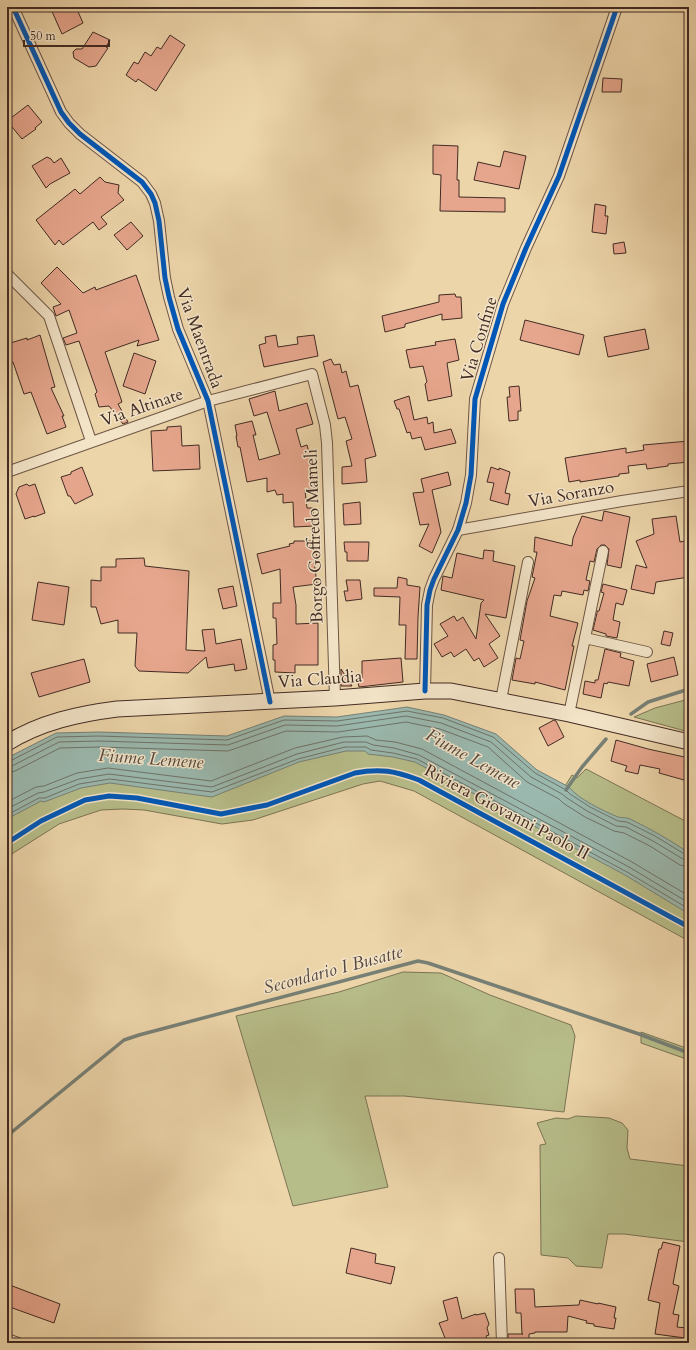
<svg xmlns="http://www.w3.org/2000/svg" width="696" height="1350" font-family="Cardo,serif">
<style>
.green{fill:#b7bd89;stroke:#7c7456}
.water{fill:#9ab8ae;stroke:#778076}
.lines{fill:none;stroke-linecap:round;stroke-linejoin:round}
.shore{stroke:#6e7268;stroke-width:1}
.stream{stroke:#778076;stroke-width:3.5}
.building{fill:#e6a68d;stroke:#422b23}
.street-casing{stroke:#6d5645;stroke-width:12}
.secondary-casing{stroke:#422b23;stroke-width:17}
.street{stroke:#f3e4c8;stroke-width:10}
.secondary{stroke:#f3e4c8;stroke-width:15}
.cycleway-casing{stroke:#f3e4c8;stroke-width:8}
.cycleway{stroke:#0057b8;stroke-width:5}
.labels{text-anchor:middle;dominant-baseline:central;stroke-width:3;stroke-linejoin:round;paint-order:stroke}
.street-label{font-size:17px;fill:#422b23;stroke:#f3e4c8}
.water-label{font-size:18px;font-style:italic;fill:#54473f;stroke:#f3e4c8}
</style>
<rect width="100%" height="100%" fill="#edd5aa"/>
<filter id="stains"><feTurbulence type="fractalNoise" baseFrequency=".005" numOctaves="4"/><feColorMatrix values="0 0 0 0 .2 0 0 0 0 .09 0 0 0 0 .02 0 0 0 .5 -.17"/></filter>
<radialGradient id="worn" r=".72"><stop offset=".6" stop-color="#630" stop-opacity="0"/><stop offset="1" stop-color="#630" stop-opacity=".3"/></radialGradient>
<g class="green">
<polygon points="689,699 689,732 634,717 655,708"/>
<polygon points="313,722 558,797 572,775 577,778 586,769 689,823 689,941 414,791 380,781 363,784 253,820 222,824 144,810 123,809 101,810 59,824 7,857 7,781 236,755"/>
<polygon points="403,972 441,973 490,995 571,1025 575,1036 564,1112 404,1096 365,1096 388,1187 293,1206 236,1016 339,992"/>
<polygon points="641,1032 689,1049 689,1060 641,1043"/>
<polygon points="576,1116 609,1118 622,1123 628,1130 627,1148 630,1159 689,1166 689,1242 624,1234 608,1234 602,1268 576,1266 568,1258 541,1255 540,1145 546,1144 537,1123 556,1118 568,1119"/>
</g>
<path class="water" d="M407,707l37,8 52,19 41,36 32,17c9,12 35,24 49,30 4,1 8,0 12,2 21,10 40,21 59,34v61l-64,-39 -210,-113 -22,-5 -25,-3 -3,-3h-19l-47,11 -87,35 -102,-14 -29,5 -37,14 -3,-1 -34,18v-61l49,-25 43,-1 128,4 57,-20 53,1z"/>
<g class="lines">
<g class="shore">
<polyline points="7,762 10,761 57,737 99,736 227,740 284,720 337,721 407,711 443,718 493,737 535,773 566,790 570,794 590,807 618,821 627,822 655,836 686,855 689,856"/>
<polyline points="7,767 12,766 59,742 99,741 228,745 285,725 337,726 406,716 441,723 491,742 531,777 562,794 567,798 587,811 616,826 626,827 653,841 683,859 689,861"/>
<polyline points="7,773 15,771 60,748 99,747 228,751 286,731 338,732 406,722 440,729 488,747 527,782 559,799 563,803 585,817 614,831 624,833 650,846 680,865 689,867"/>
<polyline points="7,802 36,787 44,786 77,773 108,768 211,781 295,748 343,737 367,736 376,740 395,742 422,749 632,862 689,896"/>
<polyline points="7,809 38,793 44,792 79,779 109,774 212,787 297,754 344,742 366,742 373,745 394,748 419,755 629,867 689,903"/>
<polyline points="7,815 39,798 45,798 79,784 110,779 212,792 298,759 345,747 366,747 371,750 393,753 417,759 627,872 689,909"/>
</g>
<g class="stream">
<polyline points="631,714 648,702 689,689"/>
<polyline points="566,790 582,767 606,739"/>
<polyline points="7,1136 124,1040 139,1035 418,961 428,963 639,1034 689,1053"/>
</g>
</g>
<g class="building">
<polygon points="50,7 76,7 83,23 62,34"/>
<polygon points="93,32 110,40 106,47 108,48 96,66 89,67 74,58 73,52 76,49 82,49"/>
<polygon points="170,35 185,45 156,91 138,79 136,82 126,75 134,62 138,64 145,52 151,56 157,47 161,49"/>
<polygon points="603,78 622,79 621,92 602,92"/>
<polygon points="28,105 42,122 35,128 36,129 22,139 7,121"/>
<polygon points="433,145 458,146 457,180 459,180 459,197 505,198 505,212 440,211 441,175 433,174"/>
<polygon points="504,151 526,156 519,189 474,180 478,162 500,167"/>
<polygon points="47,157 51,159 54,163 61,158 70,173 50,184 46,188 32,166"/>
<polygon points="100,177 105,182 119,185 118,193 124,200 101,217 107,224 99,230 93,222 63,245 59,240 55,245 36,220 75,189 80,194"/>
<polygon points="595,204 606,206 605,216 608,216 606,234 592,232"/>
<polygon points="131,222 143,236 127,250 114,235"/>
<polygon points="624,242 626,253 614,254 613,244"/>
<polygon points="57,267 83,293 95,287 96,290 136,275 159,340 137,346 139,340 105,352 122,402 118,404 128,422 123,424 109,406 99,407 95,394 97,392 79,341 66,345 63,338 77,333 69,310 56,316 53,307 61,304 41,283"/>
<polygon points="455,294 456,297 461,297 462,318 442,320 442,314 405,324 405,327 385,332 382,316 439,302 439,295"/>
<polygon points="525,320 584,335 579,355 520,340"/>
<polygon points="645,329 649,349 608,357 604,337"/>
<polygon points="40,335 55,387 51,388 64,416 62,416 66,427 47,434 31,392 24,394 13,362 7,364 7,344 27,338 27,340"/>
<polygon points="276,335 278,347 298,344 297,337 314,335 318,356 264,367 259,345 266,343 265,337"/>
<polygon points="455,339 459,360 447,363 452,396 428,401 425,384 427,382 423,366 410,368 406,350 436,345 435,342"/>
<polygon points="134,353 156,361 145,394 123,386"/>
<polygon points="331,359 334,365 340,364 342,373 346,371 350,387 358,385 376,456 365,459 367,482 342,484 342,467 352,466 346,441 352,439 345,417 338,419 323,362"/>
<polygon points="519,386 521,411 518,411 518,420 509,421 507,397 510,397 509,387"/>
<polygon points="275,391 279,411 307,403 313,424 296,429 301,447 307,445 313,466 310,467 316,487 305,490 307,508 313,508 314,526 294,527 293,502 283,503 283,494 277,495 275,490 267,492 267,478 247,482 240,447 238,447 236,436 237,436 235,425 252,421 256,435 253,435 259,460 280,454 267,412 254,416 249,399"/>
<polygon points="409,396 414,420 427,417 428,424 433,422 434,433 451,429 456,443 425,450 421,437 412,439 410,432 407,433 399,409 397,409 394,401"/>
<polygon points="181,426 182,446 199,445 200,469 153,471 151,431 167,430 167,427"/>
<polygon points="689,441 689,462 668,464 668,466 647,469 646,464 628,466 629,473 619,474 619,476 580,482 580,480 569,482 565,458 626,448 626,453 644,450 643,445"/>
<polygon points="82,467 93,495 75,504 70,496 68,496 61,477 71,474 71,472"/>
<polygon points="491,467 499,470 499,468 510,472 505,493 510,494 508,505 490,500 494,483 487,482"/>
<polygon points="448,472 451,485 432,490 441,532 432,553 419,546 429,524 420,525 413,493 424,492 421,479"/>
<polygon points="27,484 29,486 35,484 45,513 34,517 34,516 25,519 16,494 19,487"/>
<polygon points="360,502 361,524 344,525 343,504"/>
<polygon points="604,511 630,517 621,568 607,565 609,549 605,545 601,545 597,549 594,562 590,561 586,580 590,581 588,591 584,590 583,595 562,591 561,596 554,595 550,616 578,623 572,646 574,646 565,690 535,682 535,684 512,680 516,658 520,659 524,641 520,640 527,601 535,578 532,577 537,552 534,552 535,537 572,546 573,538 582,516 602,521"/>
<polygon points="676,516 680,542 689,540 689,577 656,582 654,594 631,589 636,565 647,568 636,541 654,534 652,519"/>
<polygon points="294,541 313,541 318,560 314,561 317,584 293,587 296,605 296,624 318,623 318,665 295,665 295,673 275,672 275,660 273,660 273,645 277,644 276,618 273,618 273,603 281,603 280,569 262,574 257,554 290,546 289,544 294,543"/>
<polygon points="344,542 369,542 368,561 347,561 347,552 345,552"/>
<polygon points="484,550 494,551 493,561 515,566 506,618 485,614 500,636 489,644 498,658 484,667 479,658 474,661 466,649 454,657 451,652 442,657 434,644 448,636 440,624 454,616 457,621 463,617 476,639 481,603 484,600 441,590 443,576 452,578 457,553 483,559"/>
<polygon points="144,558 145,566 189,571 186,650 205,651 202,630 214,629 216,644 241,639 247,669 235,671 234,664 208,668 206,657 188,673 139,671 135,666 137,633 118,633 118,620 101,624 96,607 91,607 91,580 101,581 101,567 116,567 116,559"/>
<polygon points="398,577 407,579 407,585 420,587 418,617 417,659 405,659 406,625 399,625 400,597 374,596 374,588 397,588"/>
<polygon points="346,580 360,580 362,599 346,601 344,591 348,591"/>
<polygon points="38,582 69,587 64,625 32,620"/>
<polygon points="603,584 627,590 623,605 616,603 613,620 620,622 617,638 606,636 606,634 593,630 597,613 597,611 599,611 604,593 601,592"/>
<polygon points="233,586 237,606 223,609 218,589"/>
<polygon points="664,631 673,633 670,646 661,644"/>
<polygon points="605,649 621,653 620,657 634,661 629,686 608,682 607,684 604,683 601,698 583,694 585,681 595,683 595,680 598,680"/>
<polygon points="674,657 678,675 651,682 647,664"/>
<polygon points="401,658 403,682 359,687 357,678 362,678 362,661"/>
<polygon points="84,659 90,682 39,697 31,673"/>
<polygon points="341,669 352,686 341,686"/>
<polygon points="554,720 556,721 564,737 548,746 539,728"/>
<polygon points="616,740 648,749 689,758 689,763 684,780 659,773 660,769 640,765 638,774 625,771 627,766 611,761"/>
<polygon points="663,1242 680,1246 673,1284 679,1286 673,1314 679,1315 677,1327 687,1328 685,1338 655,1334 660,1303 648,1300 659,1249 661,1249"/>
<polygon points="351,1248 376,1254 375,1263 395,1267 391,1284 346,1273"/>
<polygon points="7,1284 60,1304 54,1323 7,1306"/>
<polygon points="515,1289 534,1289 535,1307 579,1305 580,1300 598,1304 598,1303 616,1307 614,1318 616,1318 614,1329 594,1326 594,1324 586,1323 587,1321 568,1316 567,1332 535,1332 535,1333 529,1334 529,1343 508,1343 508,1334 523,1334 522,1334 521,1313 516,1313"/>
<polygon points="457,1297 462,1319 476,1314 476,1315 485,1313 489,1324 487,1328 489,1335 486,1336 489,1343 447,1343 439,1323 448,1320 443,1301"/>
</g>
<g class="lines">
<g class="street-casing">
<g id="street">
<polyline points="13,7 61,112 69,123 80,134 142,182 151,194 155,203 159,221 165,278 169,297 178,329 208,401 270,702"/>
<polyline points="7,274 49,316 91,441"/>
<polyline points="7,472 208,401 312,374 325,425 327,443 335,698"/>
<polyline points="458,530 622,501 689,491"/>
<polyline points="585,638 603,551"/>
<polyline points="425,691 427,605 430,590 434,579 458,530 466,503 471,475 475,399 503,304 526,248 559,176 617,7"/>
<polyline points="501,700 528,562"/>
<polyline points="569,714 585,638 647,652"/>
<polyline points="499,1258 502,1343"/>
<polyline points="7,1339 18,1343"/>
</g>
</g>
<g class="secondary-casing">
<path id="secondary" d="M7,743c34,-21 71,-29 110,-34l218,-11 90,-7h26l118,23 120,28"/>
</g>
<use href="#street" class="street"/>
<use href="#secondary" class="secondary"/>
<g class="cycleway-casing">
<g id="cycleway">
<polyline points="13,7 61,112 69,123 80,134 142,182 151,194 155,203 159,221 165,278 169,297 178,329 208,401 270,702"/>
<polyline points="425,691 427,605 430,590 434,579 458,530 466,503 471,475 475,399 503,304 526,248 559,176 617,7"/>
<path d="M7,843l34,-22 44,-21 24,-4 28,2 84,16 46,-9 88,-32c25,-5 40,-2 64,7l270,147"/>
</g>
</g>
<use href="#cycleway" class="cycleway"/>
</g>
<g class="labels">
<g class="street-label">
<text transform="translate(200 338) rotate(70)">Via Maentrada</text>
<text transform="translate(479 339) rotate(-73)">Via Confine</text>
<text transform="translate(142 407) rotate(-19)">Via Altinate</text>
<text transform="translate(571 494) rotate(-10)">Via Soranzo</text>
<text transform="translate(314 536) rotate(-92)">Borgo Goffredo Mameli</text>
<text transform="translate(320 679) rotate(-4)">Via Claudia</text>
<text transform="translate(507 812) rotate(28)">Riviera Giovanni Paolo II</text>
</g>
<g class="water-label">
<text transform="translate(151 759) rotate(4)">Fiume Lemene</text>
<text transform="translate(473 759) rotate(29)">Fiume Lemene</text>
<text transform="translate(333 970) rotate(-15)">Secondario I Busatte</text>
</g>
</g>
<rect width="696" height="1350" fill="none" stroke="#edd5aa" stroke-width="24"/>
<rect x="8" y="8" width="680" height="1334" fill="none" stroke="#422b23" stroke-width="2"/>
<rect x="12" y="12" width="672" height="1326" fill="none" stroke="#422b23"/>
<path d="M24 40v6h85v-6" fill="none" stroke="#422b23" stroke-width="2"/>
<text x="30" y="40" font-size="12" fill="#422b23" stroke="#f3e4c8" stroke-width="3" paint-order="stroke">50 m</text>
<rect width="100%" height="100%" filter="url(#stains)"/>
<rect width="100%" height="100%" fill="url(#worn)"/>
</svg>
